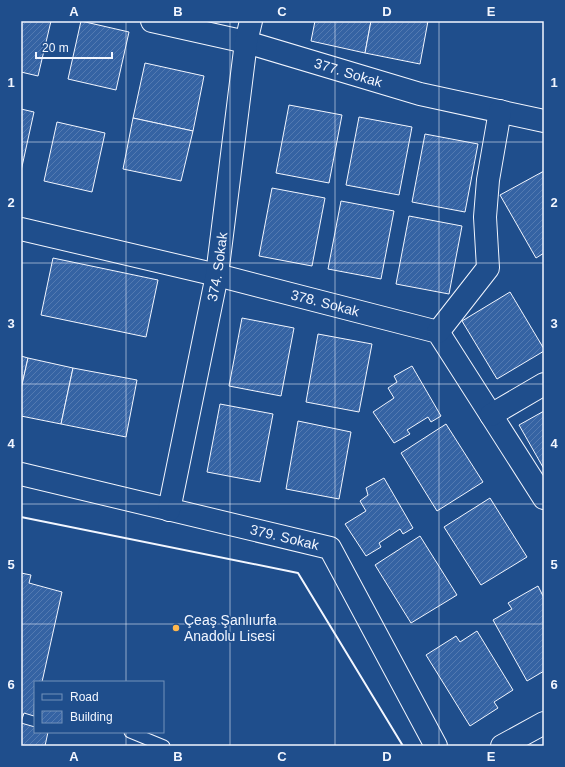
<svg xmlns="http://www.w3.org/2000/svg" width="565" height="767" font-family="Arial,sans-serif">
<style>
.building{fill:url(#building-hatch);stroke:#f2f6ff}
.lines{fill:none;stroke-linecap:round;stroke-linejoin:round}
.service-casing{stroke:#f2f6ff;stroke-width:13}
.minor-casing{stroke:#f2f6ff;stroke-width:24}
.tertiary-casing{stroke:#f2f6ff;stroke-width:24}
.service{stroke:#1f4e8c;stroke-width:11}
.minor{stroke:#1f4e8c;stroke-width:22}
.tertiary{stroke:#1f4e8c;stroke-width:22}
.wall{stroke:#f2f6ff;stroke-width:2}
.grid{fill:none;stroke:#f2f6ff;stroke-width:1;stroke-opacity:0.55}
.poi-dot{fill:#ffb74d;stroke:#1f4e8c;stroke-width:1.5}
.labels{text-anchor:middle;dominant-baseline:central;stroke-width:3;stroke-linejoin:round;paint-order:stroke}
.street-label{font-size:14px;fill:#f2f6ff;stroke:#1f4e8c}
.poi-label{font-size:14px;fill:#f2f6ff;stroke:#1f4e8c;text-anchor:start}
.neatline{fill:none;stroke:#f2f6ff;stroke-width:1.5}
.grid-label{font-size:13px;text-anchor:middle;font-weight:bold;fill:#f2f6ff}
</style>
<defs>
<pattern id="building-hatch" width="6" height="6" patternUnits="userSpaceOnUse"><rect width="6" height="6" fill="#3563a3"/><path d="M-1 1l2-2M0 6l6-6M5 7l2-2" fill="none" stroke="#537ab1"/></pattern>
</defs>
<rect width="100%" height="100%" fill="#1f4e8c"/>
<g class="building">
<polygon points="21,21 51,21 38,76 21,72"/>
<polygon points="81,21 129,32 116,90 68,79"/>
<polygon points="315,21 371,21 365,53 311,41"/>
<polygon points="371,21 428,21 420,64 365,53"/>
<polygon points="145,63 204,76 193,131 133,118"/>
<polygon points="289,105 342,115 329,183 276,173"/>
<polygon points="21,109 34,112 21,171"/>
<polygon points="359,117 412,127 399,195 346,185"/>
<polygon points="133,118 193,131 181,181 123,169"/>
<polygon points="57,122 105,133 92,192 44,181"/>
<polygon points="425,134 478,144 465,212 412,202"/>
<polygon points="544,171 544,253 536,258 500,195"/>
<polygon points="272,188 325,198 312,266 259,256"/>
<polygon points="341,201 394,211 381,279 328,269"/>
<polygon points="409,216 462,226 449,294 396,284"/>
<polygon points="53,258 158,280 146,337 41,315"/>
<polygon points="510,292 544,349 544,351 497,379 462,321"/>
<polygon points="242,318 294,328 281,396 229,386"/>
<polygon points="318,334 372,344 359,412 306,402"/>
<polygon points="21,356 28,358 21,389"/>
<polygon points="28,358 73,368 61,424 21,416 21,389"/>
<polygon points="412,366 441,416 431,422 428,417 407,430 410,434 394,443 373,412 394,398 388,388 397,382 394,376"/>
<polygon points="73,368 137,380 126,437 61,424"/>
<polygon points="220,404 273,414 260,482 207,472"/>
<polygon points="544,411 544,469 519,425"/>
<polygon points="298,421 351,432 339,499 286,489"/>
<polygon points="446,424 483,482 437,511 401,453"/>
<polygon points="384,478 413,528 403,534 400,529 379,543 381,547 366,556 345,524 366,511 360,501 368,495 366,488"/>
<polygon points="490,498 527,557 481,585 444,527"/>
<polygon points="420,536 457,595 411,623 375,565"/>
<polygon points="21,573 31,575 29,583 62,592 42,682 35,682 34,716 24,713 21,722"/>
<polygon points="538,586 544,598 544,671 527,681 493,620 512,609 508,603"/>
<polygon points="477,631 513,690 494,702 498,708 470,726 426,655 456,636 460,642"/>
<polygon points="21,723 35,727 35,732 48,732 45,746 21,746"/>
</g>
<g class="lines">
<g class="service-casing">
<polyline id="service" points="130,732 164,746"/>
</g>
<g class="minor-casing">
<g id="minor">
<path id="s1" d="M152,21l94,21 174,52 124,27"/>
<path id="s2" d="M21,229l196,46 221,57 106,166"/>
<polyline points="438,332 488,268 485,217 488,180 500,111"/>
<polyline points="491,415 544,384"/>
<path id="s3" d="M21,474l309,74 106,198"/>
<path id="s4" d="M169,510l48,-235 29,-233 5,-21"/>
</g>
</g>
<g class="tertiary-casing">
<polyline id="tertiary" points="502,746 544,723"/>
</g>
<use href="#service" class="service"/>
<use href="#minor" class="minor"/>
<use href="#tertiary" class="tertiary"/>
<polyline class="wall" points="21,517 298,573 403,746"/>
</g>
<path class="grid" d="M126,21v661M230,21v725M335,21v725M439,21v725M21,142h523M21,263h523M21,384h523M21,504h523M21,624h523M126,732v14"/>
<circle class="poi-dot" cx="176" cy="628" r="4"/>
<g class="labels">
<g class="street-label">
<text stroke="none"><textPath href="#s1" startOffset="203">377. Sokak</textPath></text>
<text stroke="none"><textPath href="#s4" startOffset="248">374. Sokak</textPath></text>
<text stroke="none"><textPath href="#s2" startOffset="313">378. Sokak</textPath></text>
<text stroke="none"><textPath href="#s3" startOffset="271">379. Sokak</textPath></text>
</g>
<g class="poi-label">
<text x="184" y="620">Çeaş Şanlıurfa<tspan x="184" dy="16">Anadolu Lisesi</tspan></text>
</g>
</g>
<rect width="565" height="767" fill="none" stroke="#1f4e8c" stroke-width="44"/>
<rect x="34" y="681" width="130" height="52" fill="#1f4e8c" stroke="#7391ba"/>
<rect x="42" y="694" width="20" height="6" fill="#1f4e8c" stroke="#7391ba"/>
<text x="70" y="701" font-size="12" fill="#f2f6ff">Road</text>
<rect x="42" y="711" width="20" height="12" fill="url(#building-hatch)" stroke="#7391ba"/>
<text x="70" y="721" font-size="12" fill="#f2f6ff">Building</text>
<path d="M36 52v6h76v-6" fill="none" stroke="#f2f6ff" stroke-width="2"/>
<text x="42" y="52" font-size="12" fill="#f2f6ff" stroke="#1f4e8c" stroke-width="3" paint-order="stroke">20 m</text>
<rect x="22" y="22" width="521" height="723" class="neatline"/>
<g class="grid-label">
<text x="74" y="16">A</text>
<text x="178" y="16">B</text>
<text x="282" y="16">C</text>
<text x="387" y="16">D</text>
<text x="491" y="16">E</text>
<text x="11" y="87">1</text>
<text x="554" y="87">1</text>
<text x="11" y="207">2</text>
<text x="554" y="207">2</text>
<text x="11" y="328">3</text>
<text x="554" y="328">3</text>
<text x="11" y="448">4</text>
<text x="554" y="448">4</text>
<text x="11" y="569">5</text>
<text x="554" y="569">5</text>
<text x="11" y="689">6</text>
<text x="554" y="689">6</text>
<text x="74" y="761">A</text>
<text x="178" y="761">B</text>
<text x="282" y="761">C</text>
<text x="387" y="761">D</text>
<text x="491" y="761">E</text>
</g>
</svg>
